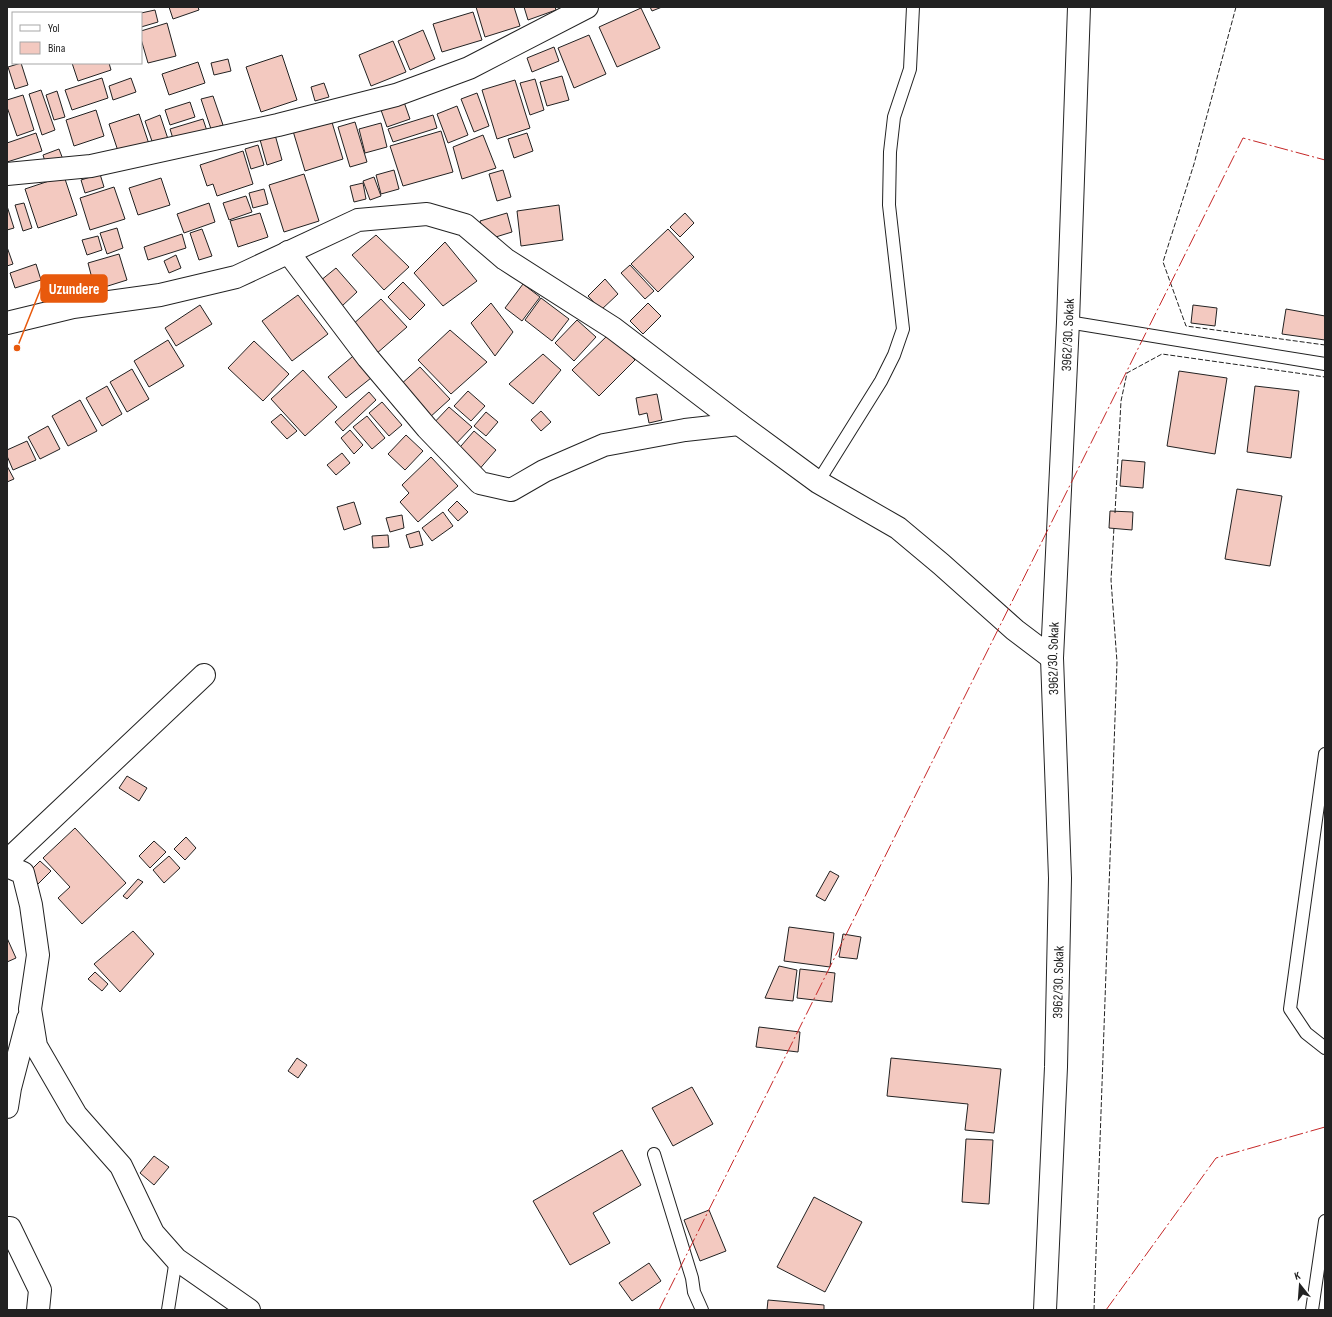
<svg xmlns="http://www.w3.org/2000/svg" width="1332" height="1317" font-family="'Sofia Sans Condensed',sans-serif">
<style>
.building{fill:#f3c9c0;stroke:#222}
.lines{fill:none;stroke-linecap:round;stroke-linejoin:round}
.service-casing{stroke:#222;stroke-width:14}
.minor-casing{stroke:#222;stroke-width:24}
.secondary-casing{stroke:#222;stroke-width:24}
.service{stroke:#fff;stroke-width:12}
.minor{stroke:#fff;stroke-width:22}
.secondary{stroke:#fff;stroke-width:22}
.fence{stroke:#222;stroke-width:1;stroke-dasharray:5 2;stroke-linecap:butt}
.power{stroke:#c62828;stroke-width:1;stroke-dasharray:14 3 2 3;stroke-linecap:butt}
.labels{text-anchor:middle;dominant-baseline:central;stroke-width:3;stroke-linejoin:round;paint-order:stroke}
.street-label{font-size:14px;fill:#222;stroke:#fff}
.leader{fill:none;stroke:#e8590c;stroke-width:1.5}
.callout-dot{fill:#e8590c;stroke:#fff;stroke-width:1.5}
.callout{fill:#e8590c;stroke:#e8590c;stroke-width:1.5}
.callout-label{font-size:15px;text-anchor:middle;font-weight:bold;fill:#fff}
</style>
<rect width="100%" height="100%" fill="#fff"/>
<g class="building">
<polygon points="169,7 198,7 199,10 173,19"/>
<polygon points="476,7 514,7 520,26 485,37"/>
<polygon points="524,7 555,7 556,10 528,20"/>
<polygon points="650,7 662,7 652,11"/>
<polygon points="641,8 660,48 617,67 599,27"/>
<polygon points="155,10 158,22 141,27 141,13"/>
<polygon points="473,12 482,40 442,52 433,24"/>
<polygon points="167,23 176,56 148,63 141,39 141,31"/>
<polygon points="423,30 435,59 410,70 398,41"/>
<polygon points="589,35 606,74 574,88 558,48"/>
<polygon points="393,41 406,72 371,86 359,55"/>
<polygon points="554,47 559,61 532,72 527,58"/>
<polygon points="282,55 297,100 261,112 246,67"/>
<polygon points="228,59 231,71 214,75 211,63"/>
<polygon points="198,62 205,83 169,95 162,74"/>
<polygon points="21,63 28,85 15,89 8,67"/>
<polygon points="72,63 109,63 111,70 78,81"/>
<polygon points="562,76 569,100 547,106 540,82"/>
<polygon points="102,78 108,98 72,110 65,90"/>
<polygon points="131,78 136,92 113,100 109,86"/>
<polygon points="535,79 544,110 530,115 520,83"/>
<polygon points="515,80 530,128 497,139 482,90"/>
<polygon points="324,83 329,97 315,101 311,87"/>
<polygon points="41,90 55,130 42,135 29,94"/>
<polygon points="57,91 65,117 54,120 46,95"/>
<polygon points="477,93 489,126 474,132 461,99"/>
<polygon points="23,95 34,130 17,136 7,107 7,100"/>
<polygon points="213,96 223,125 211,129 201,99"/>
<polygon points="190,102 195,117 170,125 165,110"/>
<polygon points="404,102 410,119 387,127 381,110"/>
<polygon points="457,106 468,135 448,143 437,114"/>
<polygon points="96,110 104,136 74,146 66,120"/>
<polygon points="139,114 150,147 120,157 109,124"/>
<polygon points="160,115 169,142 154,147 145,121"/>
<polygon points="433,115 437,128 393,142 388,129"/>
<polygon points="203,119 207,131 174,142 170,129"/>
<polygon points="331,119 343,159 305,171 293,131"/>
<polygon points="355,122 367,162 350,167 338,127"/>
<polygon points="381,123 387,147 365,153 359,129"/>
<polygon points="274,131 282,160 267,165 259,136"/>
<polygon points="441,131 453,172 403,186 390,146"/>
<polygon points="36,133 42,151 7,162 7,143"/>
<polygon points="527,133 533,151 514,158 508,139"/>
<polygon points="483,135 496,168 462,179 453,147"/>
<polygon points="258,145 264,165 251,169 245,149"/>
<polygon points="59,149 64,162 47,168 43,155"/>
<polygon points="243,151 253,184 217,196 213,184 207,186 200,165"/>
<polygon points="394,170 399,189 381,194 376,175"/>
<polygon points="503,170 511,197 497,201 489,174"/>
<polygon points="100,174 104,187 85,193 81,180"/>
<polygon points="304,174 319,221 284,232 269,185"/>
<polygon points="64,176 77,215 38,228 25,189"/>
<polygon points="374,177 381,196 370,200 363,181"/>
<polygon points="161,178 170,205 138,215 129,188"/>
<polygon points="363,183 366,199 354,202 350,186"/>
<polygon points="114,187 125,219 90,230 80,198"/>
<polygon points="264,189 268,204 253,208 249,193"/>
<polygon points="246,196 252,212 229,220 223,203"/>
<polygon points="24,203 32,228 23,231 15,205"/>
<polygon points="209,203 215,222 184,233 177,214"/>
<polygon points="559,205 563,240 521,246 517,211"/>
<polygon points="7,206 14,228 7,230"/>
<polygon points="260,213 268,237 238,247 230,221"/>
<polygon points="507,213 512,232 486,240 480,221"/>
<polygon points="685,213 694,223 680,237 670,227"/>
<polygon points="117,228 123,248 107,254 100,233"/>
<polygon points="202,229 212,256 199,260 190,233"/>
<polygon points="668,229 694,257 658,292 631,264"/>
<polygon points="182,234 186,248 148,260 144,247"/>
<polygon points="376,235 409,267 384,290 352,255"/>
<polygon points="98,236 102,250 87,255 82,240"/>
<polygon points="445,242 477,281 443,306 414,273"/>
<polygon points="7,247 13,264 7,266"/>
<polygon points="119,254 127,280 95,290 88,263"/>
<polygon points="176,255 181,268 169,273 164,261"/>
<polygon points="36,264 41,280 15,288 10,273"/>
<polygon points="630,265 654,291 645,299 621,273"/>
<polygon points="336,268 357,292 342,306 320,281"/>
<polygon points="605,279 618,294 601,310 588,296"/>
<polygon points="403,282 425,305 410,320 388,297"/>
<polygon points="523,284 540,297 522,321 505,308"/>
<polygon points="298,295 328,334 292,361 262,321"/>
<polygon points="541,298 569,319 552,341 525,320"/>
<polygon points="381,299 407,327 376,354 351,326"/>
<polygon points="491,303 513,332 495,356 471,323"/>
<polygon points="648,303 661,316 643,334 630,321"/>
<polygon points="200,305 212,324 176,346 165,328"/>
<polygon points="1193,305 1217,308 1215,326 1191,323"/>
<polygon points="1286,309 1325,316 1325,340 1282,334"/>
<polygon points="577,320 596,337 574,361 555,343"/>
<polygon points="450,330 487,362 451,394 418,360"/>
<polygon points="609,334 635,360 599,396 572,370"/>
<polygon points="168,340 184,366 149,387 134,361"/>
<polygon points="254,341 289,374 263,401 228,368"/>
<polygon points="358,352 376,374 346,398 328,377"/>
<polygon points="543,354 561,370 533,404 509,384"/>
<polygon points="420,367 450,399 429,418 399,386"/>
<polygon points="132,369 149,399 127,412 110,382"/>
<polygon points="303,370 337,407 305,436 271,399"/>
<polygon points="1179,371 1227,378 1215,454 1167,446"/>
<polygon points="107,386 122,414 102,426 86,398"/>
<polygon points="1255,386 1299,391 1291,458 1247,452"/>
<polygon points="468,391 485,406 471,421 454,406"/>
<polygon points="369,392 376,400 343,431 335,422"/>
<polygon points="657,394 662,420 649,423 647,413 639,415 636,398"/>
<polygon points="80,400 97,431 68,446 52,416"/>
<polygon points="382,402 402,425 389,436 369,413"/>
<polygon points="449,407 472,427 453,447 430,427"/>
<polygon points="541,411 551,422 541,431 531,420"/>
<polygon points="486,412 498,422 486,436 474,426"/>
<polygon points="281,414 297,431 287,439 271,422"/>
<polygon points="367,416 385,438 372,449 353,427"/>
<polygon points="48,426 60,449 40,459 28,437"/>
<polygon points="350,430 363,445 354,454 341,438"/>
<polygon points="474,431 496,450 477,472 455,453"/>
<polygon points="406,435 423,451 405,470 388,454"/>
<polygon points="27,441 36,460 13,470 7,456 7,450"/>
<polygon points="342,453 350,463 336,475 327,465"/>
<polygon points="431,457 458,486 418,522 400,502 409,493 402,485"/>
<polygon points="1122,460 1145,462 1143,488 1120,486"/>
<polygon points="7,466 14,479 7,482"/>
<polygon points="1237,489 1282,496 1270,566 1225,559"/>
<polygon points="457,501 468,512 458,521 448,510"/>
<polygon points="354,502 361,524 344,530 337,507"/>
<polygon points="1110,511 1133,512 1132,530 1109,528"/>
<polygon points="443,512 453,526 432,541 422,528"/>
<polygon points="402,515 404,528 390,532 386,518"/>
<polygon points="419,531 423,545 410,548 406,535"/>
<polygon points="388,535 389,547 373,548 372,536"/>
<polygon points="127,776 147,788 139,801 119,788"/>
<polygon points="75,828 126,883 82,924 58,898 70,887 43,858"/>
<polygon points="186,837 196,848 185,860 174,849"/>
<polygon points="154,841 166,852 150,868 139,856"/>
<polygon points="169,856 180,868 164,883 153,870"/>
<polygon points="40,861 51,871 38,884 28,873"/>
<polygon points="830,871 839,876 825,901 816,896"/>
<polygon points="138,879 143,882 127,899 123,896"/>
<polygon points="789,927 834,933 830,967 784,961"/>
<polygon points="133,931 154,954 120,992 94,964"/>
<polygon points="843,934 861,937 857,959 839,957"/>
<polygon points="7,938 16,958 7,962"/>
<polygon points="779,966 797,970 793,1001 765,998"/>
<polygon points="800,969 835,973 832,1002 797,998"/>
<polygon points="95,972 108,984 102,991 88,979"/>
<polygon points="759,1027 800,1032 798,1052 756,1047"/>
<polygon points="297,1058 307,1065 298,1078 288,1071"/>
<polygon points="891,1058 1001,1069 994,1133 965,1130 968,1104 887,1096"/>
<polygon points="692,1087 713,1124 673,1146 652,1108"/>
<polygon points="966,1139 993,1140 989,1204 962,1202"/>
<polygon points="622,1150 641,1185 593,1213 610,1243 570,1265 533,1201"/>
<polygon points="154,1156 169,1167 154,1185 140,1173"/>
<polygon points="814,1197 862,1222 825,1292 777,1267"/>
<polygon points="709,1210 726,1251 700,1261 684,1220"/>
<polygon points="649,1263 661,1281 632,1301 619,1283"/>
<polygon points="768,1300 824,1305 824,1310 767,1310"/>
</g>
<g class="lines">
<g class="service-casing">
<g id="service">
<polyline points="1068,322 1325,364"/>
<polyline points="818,482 881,381 894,355 903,329 889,205 890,152 894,117 910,69 913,7"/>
<polyline points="1325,754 1290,1009 1306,1033 1325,1048"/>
<polyline points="654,1154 692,1278 694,1292 702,1310"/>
<polyline points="168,1310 176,1259"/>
<polyline points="1312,1310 1325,1221"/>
</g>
</g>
<g class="minor-casing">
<g id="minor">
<polyline points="7,174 91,166 278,125 396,95 469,68 587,7"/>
<polyline points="288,252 368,358 427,428 480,483 511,490 544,471 604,445 685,430 739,424"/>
<polyline points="7,323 73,307 160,295 236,277 358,220 427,214 465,225 505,259 613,328 739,424 818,482 898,528 941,564 1015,630 1052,658"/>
<polyline points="7,861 204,675"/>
<polyline points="7,866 23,873 31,905 38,955 30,1009 36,1046 76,1115 121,1166 153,1233 176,1259 249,1310"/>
<polyline points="7,1107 10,1088 28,1019"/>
<polyline points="7,1228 10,1228 40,1290 38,1310"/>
</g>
</g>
<g class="secondary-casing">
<g id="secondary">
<path id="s1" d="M1045,1310l11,-243 4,-189 -8,-220 16,-336 11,-315"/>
</g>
</g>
<use href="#service" class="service"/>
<use href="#minor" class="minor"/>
<use href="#secondary" class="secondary"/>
<g class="fence">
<polyline points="1236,7 1194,164 1163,262 1186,326 1325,345"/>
<polyline points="1115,513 1121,401 1127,373 1162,354 1325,377"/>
<polyline points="1094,1310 1117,662 1111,580 1114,527"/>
</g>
<g class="power">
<polyline points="659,1310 1243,138 1325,160"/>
<polyline points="1106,1310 1216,1158 1325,1127"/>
</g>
</g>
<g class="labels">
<g class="street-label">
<text stroke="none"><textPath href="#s1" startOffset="976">3962/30. Sokak</textPath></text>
<text stroke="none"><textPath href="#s1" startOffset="652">3962/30. Sokak</textPath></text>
<text stroke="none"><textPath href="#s1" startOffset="328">3962/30. Sokak</textPath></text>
</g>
</g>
<path class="leader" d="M17 348L41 288"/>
<circle class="callout-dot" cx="17" cy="348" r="4"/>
<rect class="callout" x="41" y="275" width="66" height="27" rx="4"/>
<g class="callout-label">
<text x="74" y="294">Uzundere</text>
</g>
<rect width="1332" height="1317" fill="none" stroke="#222222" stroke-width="16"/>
<rect x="12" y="12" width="130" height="52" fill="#ffffff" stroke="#a7a7a7"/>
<rect x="20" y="25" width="20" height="6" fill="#ffffff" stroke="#a7a7a7"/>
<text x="48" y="32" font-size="12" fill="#222222">Yol</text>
<rect x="20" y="42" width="20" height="12" fill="#f3c9c0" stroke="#a7a7a7"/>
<text x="48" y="52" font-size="12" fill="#222222">Bina</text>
<g transform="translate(1300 1285) rotate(343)" stroke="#ffffff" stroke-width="3" paint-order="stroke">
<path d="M0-3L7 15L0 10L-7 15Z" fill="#222222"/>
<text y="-6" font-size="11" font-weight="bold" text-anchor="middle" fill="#222222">K</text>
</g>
</svg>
